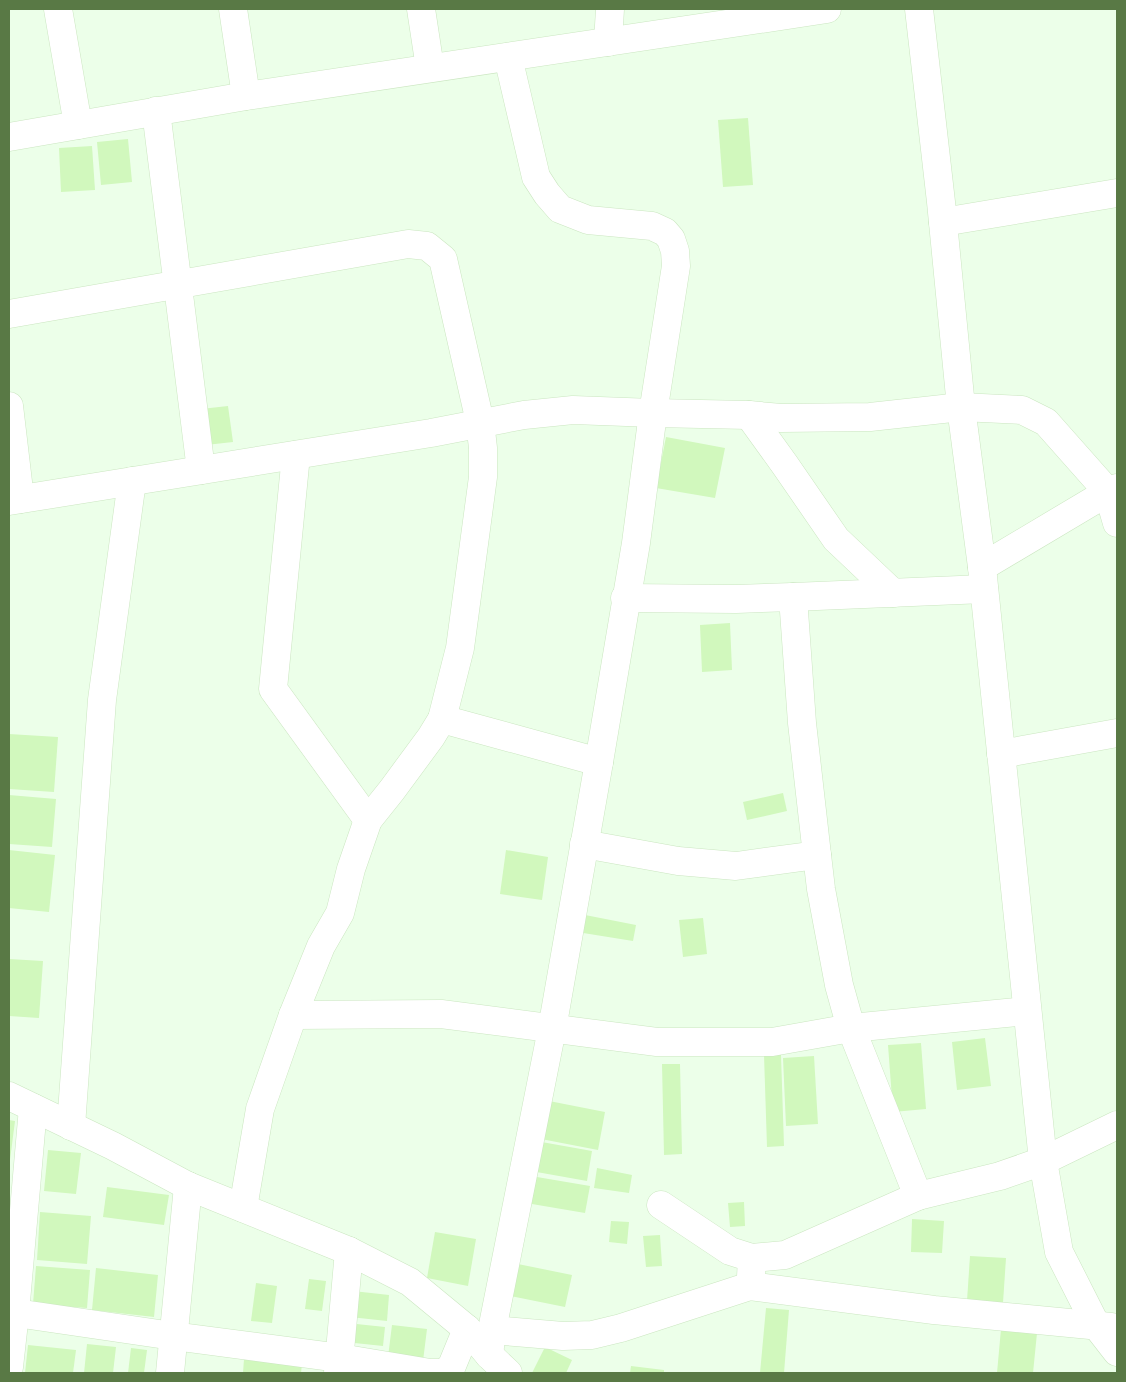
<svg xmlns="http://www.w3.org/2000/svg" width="1126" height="1382" font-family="Overpass,sans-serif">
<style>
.building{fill:#d1f8bd}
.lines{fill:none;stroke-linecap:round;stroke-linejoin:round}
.minor-casing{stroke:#cbe6c1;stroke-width:29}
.minor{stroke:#fff;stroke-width:28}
</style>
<rect width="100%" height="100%" fill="#ecffe9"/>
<g class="building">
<polygon points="748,118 753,185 723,187 718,120"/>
<polygon points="128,139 132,182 101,185 97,142"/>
<polygon points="92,146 95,190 61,192 59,148"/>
<polygon points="228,406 233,442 206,445 201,409"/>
<polygon points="666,437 725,448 715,498 656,488"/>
<polygon points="730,623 732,670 702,672 700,625"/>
<polygon points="9,734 58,737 54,792 9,789"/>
<polygon points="783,793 787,811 747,820 743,802"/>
<polygon points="9,795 56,799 52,847 9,844"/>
<polygon points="9,850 55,855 49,912 9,908"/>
<polygon points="506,850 548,857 542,900 500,894"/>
<polygon points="580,914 636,925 633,941 577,932"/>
<polygon points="703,918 707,954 683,957 679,920"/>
<polygon points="9,959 43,961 39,1018 9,1016"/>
<polygon points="985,1038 991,1086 957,1090 952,1042"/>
<polygon points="921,1043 926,1109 893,1112 888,1045"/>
<polygon points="764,1055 781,1055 784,1146 767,1147"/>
<polygon points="814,1056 818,1124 786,1126 783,1058"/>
<polygon points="662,1064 680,1064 682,1154 664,1155"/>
<polygon points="544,1100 605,1112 598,1150 536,1138"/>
<polygon points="9,1120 15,1121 10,1160 9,1160"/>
<polygon points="536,1141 592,1151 587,1181 531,1171"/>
<polygon points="48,1150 81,1153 76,1194 44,1191"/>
<polygon points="597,1168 632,1175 629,1193 594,1188"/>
<polygon points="531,1176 590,1186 585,1213 526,1203"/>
<polygon points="107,1187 169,1195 164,1225 103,1217"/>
<polygon points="744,1202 745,1226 730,1227 728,1203"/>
<polygon points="40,1212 91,1216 87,1264 37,1260"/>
<polygon points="912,1219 944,1221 942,1253 911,1252"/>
<polygon points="611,1221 629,1222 627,1244 609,1242"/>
<polygon points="435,1232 476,1239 468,1286 427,1278"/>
<polygon points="660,1235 662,1266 646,1267 643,1236"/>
<polygon points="970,1256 1006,1258 1003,1303 967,1301"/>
<polygon points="513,1263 572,1275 565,1307 506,1295"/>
<polygon points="36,1266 90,1270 87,1308 33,1304"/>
<polygon points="96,1268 158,1275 154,1317 92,1310"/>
<polygon points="309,1279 326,1281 322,1311 305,1309"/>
<polygon points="256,1283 277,1286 272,1323 251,1321"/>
<polygon points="353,1291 389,1295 387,1321 350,1317"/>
<polygon points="766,1308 789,1310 784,1373 760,1373"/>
<polygon points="347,1323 385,1327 383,1346 345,1342"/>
<polygon points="392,1325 427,1329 423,1361 388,1357"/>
<polygon points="1001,1329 1037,1333 1033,1373 997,1373"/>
<polygon points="87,1344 116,1347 113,1373 84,1373"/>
<polygon points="28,1345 76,1350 73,1373 25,1373"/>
<polygon points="545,1347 572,1360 566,1373 532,1373"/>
<polygon points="131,1348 147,1350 144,1373 128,1373"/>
<polygon points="244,1359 302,1364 301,1373 243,1373"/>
<polygon points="631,1366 664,1370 664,1373 630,1373"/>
</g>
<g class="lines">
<g class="minor-casing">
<g id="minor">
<polyline points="58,9 78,125"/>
<polyline points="233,9 246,96"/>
<polyline points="421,9 430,68"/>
<polyline points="919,9 941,202 961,407 982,567 1043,1161 1059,1252 1096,1325 1117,1352"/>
<polyline points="608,42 610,9"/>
<polyline points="156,111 201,470"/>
<polyline points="9,137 246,96 827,9"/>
<polyline points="943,222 1117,193"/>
<polyline points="9,314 408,244 427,246 443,259 480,422 483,448 483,477 460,648 442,719 431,737 392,790 368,820 351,869 340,913 321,946 293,1015 260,1109 243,1208"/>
<polyline points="9,406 20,499"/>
<polyline points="749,415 785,465 836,539 893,593"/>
<polyline points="296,455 273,689 368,820"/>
<polyline points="9,501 431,433 524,415 573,410 653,413 749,415 781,418 870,417 961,407 1022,410 1046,422 1108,492 1117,488"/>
<polyline points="982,567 1108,492 1117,523"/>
<polyline points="793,597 984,589"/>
<polyline points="625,598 736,599 793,597 802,723 817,855"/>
<polyline points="442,719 599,762"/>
<polyline points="1001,754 1117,733"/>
<polyline points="584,844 678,861 736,866 817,855 821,889 839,985 851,1028 918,1196"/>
<polyline points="293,1015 441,1014 657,1042 772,1042 851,1028 1027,1011"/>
<polyline points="9,1096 113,1146 188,1186 349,1251 410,1282 467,1329 489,1355 508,1373"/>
<polyline points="71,1126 102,700 132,481"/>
<polyline points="661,1205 730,1251 752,1258 751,1277"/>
<polyline points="752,1258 785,1255 918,1196 1000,1176 1043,1161 1117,1125"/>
<polyline points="9,1312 173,1336 340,1358 430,1373 442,1373 451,1368 467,1329"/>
<polyline points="492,1330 563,1336 592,1335 621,1328 750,1286 934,1310 1111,1327"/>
<polyline points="489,1355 492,1330 552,1029 599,762 636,543 653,413 676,266 675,251 671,239 665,232 652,226 588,220 560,209 547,194 536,177 508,57"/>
<polyline points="9,1367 15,1313 33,1108"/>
<polyline points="170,1373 188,1186"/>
<polyline points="338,1373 349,1251"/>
</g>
</g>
<use href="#minor" class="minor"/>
</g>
<rect width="1126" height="1382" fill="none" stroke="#597945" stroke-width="20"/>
</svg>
